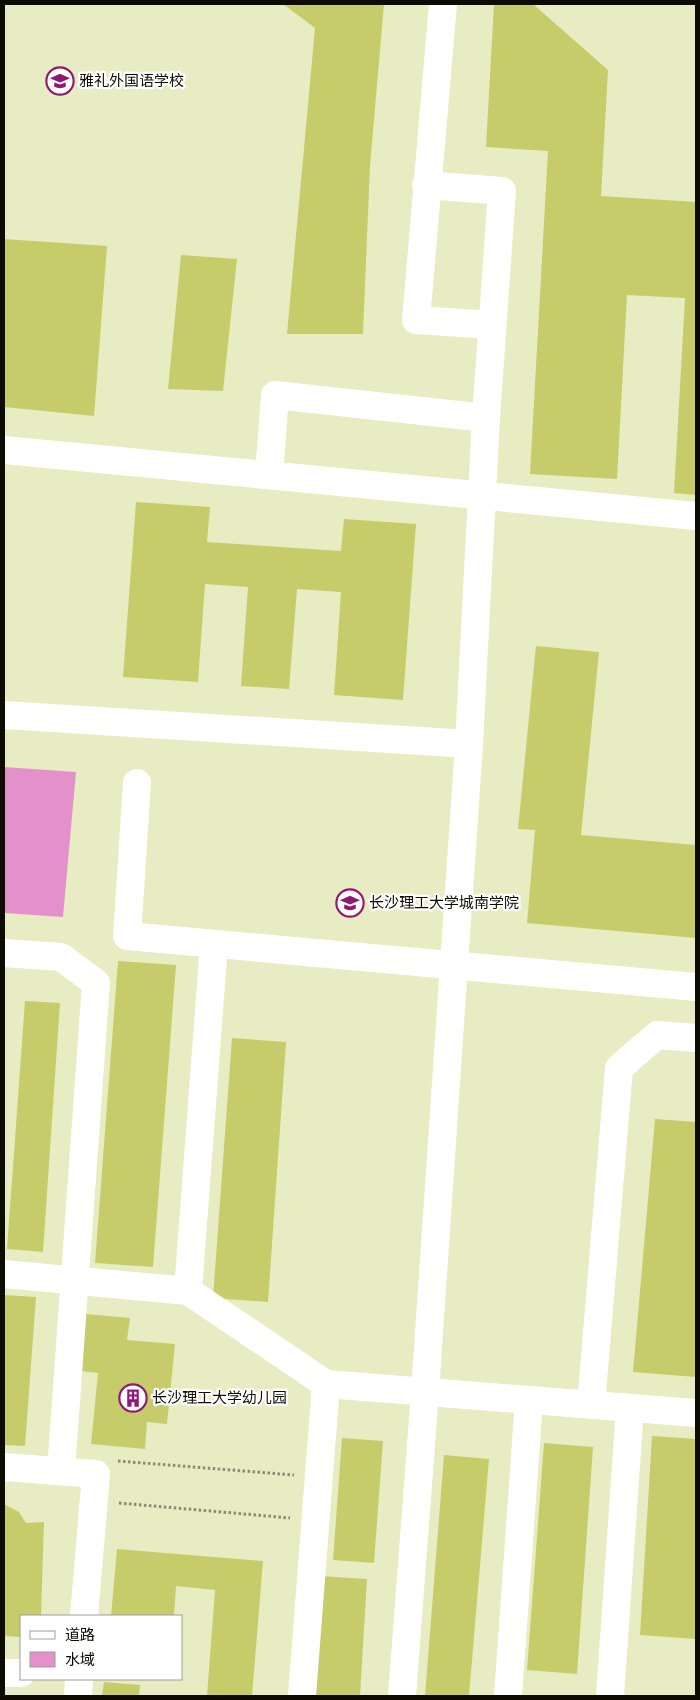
<svg xmlns="http://www.w3.org/2000/svg" width="700" height="1700" font-family="Karla,'Noto Sans SC',sans-serif">
<style>
.built{fill:#e8ecc2;fill-rule:evenodd}
.water{fill:#e491cb}
.building{fill:#c7cc6a}
.lines{fill:none;stroke-linecap:round;stroke-linejoin:round}
.path{stroke:#898b74;stroke-width:3;stroke-dasharray:2.5 2.5;stroke-linecap:butt}
.minor{stroke:#fff;stroke-width:28}
.labels{text-anchor:middle;dominant-baseline:central;stroke-width:4.5;stroke-linejoin:round;paint-order:stroke}
.poi-label{font-size:15px;fill:#0c0c03;stroke:#fff;text-anchor:start}
</style>
<rect width="100%" height="100%" fill="#f4f7d5"/>
<path class="built" d="M4,4h692v1692h-692zM21,1616h160v63h-160z"/>
<polygon class="water" points="4,767 76,772 63,917 4,913"/>
<g class="building">
<polygon points="283,4 384,4 370,166 363,334 287,334 315,28"/>
<polygon points="494,4 533,4 608,70 601,196 696,202 696,495 674,493 685,298 627,295 617,479 530,474 548,151 486,147"/>
<polygon points="4,239 107,246 94,416 4,407"/>
<polygon points="181,255 237,259 223,391 168,389"/>
<polygon points="136,502 210,507 207,542 341,551 344,519 416,524 403,700 334,695 341,592 297,589 289,689 241,686 248,587 205,584 198,682 123,677"/>
<polygon points="536,646 599,652 581,835 696,845 696,938 527,923 535,830 518,829"/>
<polygon points="118,961 176,965 153,1267 95,1263"/>
<polygon points="25,1001 60,1003 43,1252 7,1249"/>
<polygon points="232,1038 286,1042 268,1302 213,1298"/>
<polygon points="655,1119 696,1122 696,1377 633,1372"/>
<polygon points="4,1295 36,1297 25,1446 4,1445"/>
<polygon points="86,1314 130,1318 127,1340 175,1344 167,1424 147,1422 145,1449 91,1444 98,1373 81,1371"/>
<polygon points="652,1436 696,1439 696,1639 640,1635"/>
<polygon points="342,1438 383,1441 374,1563 333,1560"/>
<polygon points="544,1443 593,1447 577,1674 527,1670"/>
<polygon points="444,1455 489,1459 469,1696 425,1696"/>
<polygon points="4,1504 19,1512 26,1523 44,1522 41,1616 21,1616 21,1637 4,1636"/>
<polygon points="117,1549 263,1561 252,1696 207,1696 215,1590 176,1586 174,1616 111,1616"/>
<polygon points="319,1576 367,1579 360,1696 311,1696"/>
<polygon points="104,1682 140,1685 139,1696 102,1696"/>
</g>
<g class="lines">
<g class="path">
<polyline points="118,1461 294,1475"/>
<polyline points="119,1503 290,1518"/>
</g>
<g class="minor">
<polyline points="443,4 416,320 492,325"/>
<path d="M4,450c231,21 461,45 692,66"/>
<polyline points="269,474 275,395 486,418"/>
<polyline points="4,715 469,744"/>
<polyline points="137,783 127,936 696,987"/>
<polyline points="4,953 61,957 96,983 61,1471"/>
<polyline points="4,1274 188,1291 326,1384 696,1413"/>
<polyline points="188,1291 214,944"/>
<polyline points="591,1405 619,1068 657,1035 696,1038"/>
<polyline points="4,1467 96,1474 84,1616"/>
<polyline points="4,1673 21,1673"/>
<polyline points="78,1696 79,1679"/>
<polyline points="302,1696 326,1384"/>
<polyline points="402,1696 425,1392 469,744 486,418 502,191 426,185"/>
<polyline points="508,1696 529,1400"/>
<polyline points="610,1696 630,1408"/>
</g>
</g>
<defs>
<g id="school-ring" transform="scale(1.4375)"><circle r="9.5" fill="#fff" stroke="#901776" stroke-width="1.5"/><path d="M0-5L7-2L0 1L-7-2ZM-4 1L0 2.5L4 1V4Q0 6-4 4Z" fill="#901776"/></g>
<g id="university-ring" transform="scale(1.4375)"><circle r="9.5" fill="#fff" stroke="#901776" stroke-width="1.5"/><path d="M0-5L7-2L0 1L-7-2ZM-4 1L0 2.5L4 1V4Q0 6-4 4Z" fill="#901776"/></g>
<g id="building-ring" transform="scale(1.4375)"><circle r="9.5" fill="#fff" stroke="#901776" stroke-width="1.5"/><path d="M-4-6H4V6H1V3H-1V6H-4ZM-2.5-4.3h1.7v1.8h-1.7ZM.8-4.3h1.7v1.8H.8ZM-2.5-1h1.7V.8h-1.7ZM.8-1h1.7V.8H.8Z" fill="#901776"/></g>
</defs>
<g fill-rule="evenodd">
<use href="#school-ring" x="60" y="81"/>
<use href="#university-ring" x="350" y="903"/>
<use href="#building-ring" x="133" y="1398"/>
</g>
<g class="labels">
<g class="poi-label">
<text x="79" y="81">雅礼外国语学校</text>
<text x="369" y="903">长沙理工大学城南学院</text>
<text x="152" y="1398">长沙理工大学幼儿园</text>
</g>
</g>
<rect width="700" height="1700" fill="none" stroke="#0c0c03" stroke-width="10"/>
<rect x="20" y="1615" width="162" height="65" fill="#ffffff" stroke="#9e9e9a"/>
<rect x="30" y="1631" width="25" height="8" fill="#ffffff" stroke="#9e9e9a"/>
<text x="65" y="1640" font-size="15" fill="#0c0c03">道路</text>
<rect x="30" y="1652" width="25" height="15" fill="#e491cb" stroke="#9e9e9a"/>
<text x="65" y="1665" font-size="15" fill="#0c0c03">水域</text>
</svg>
